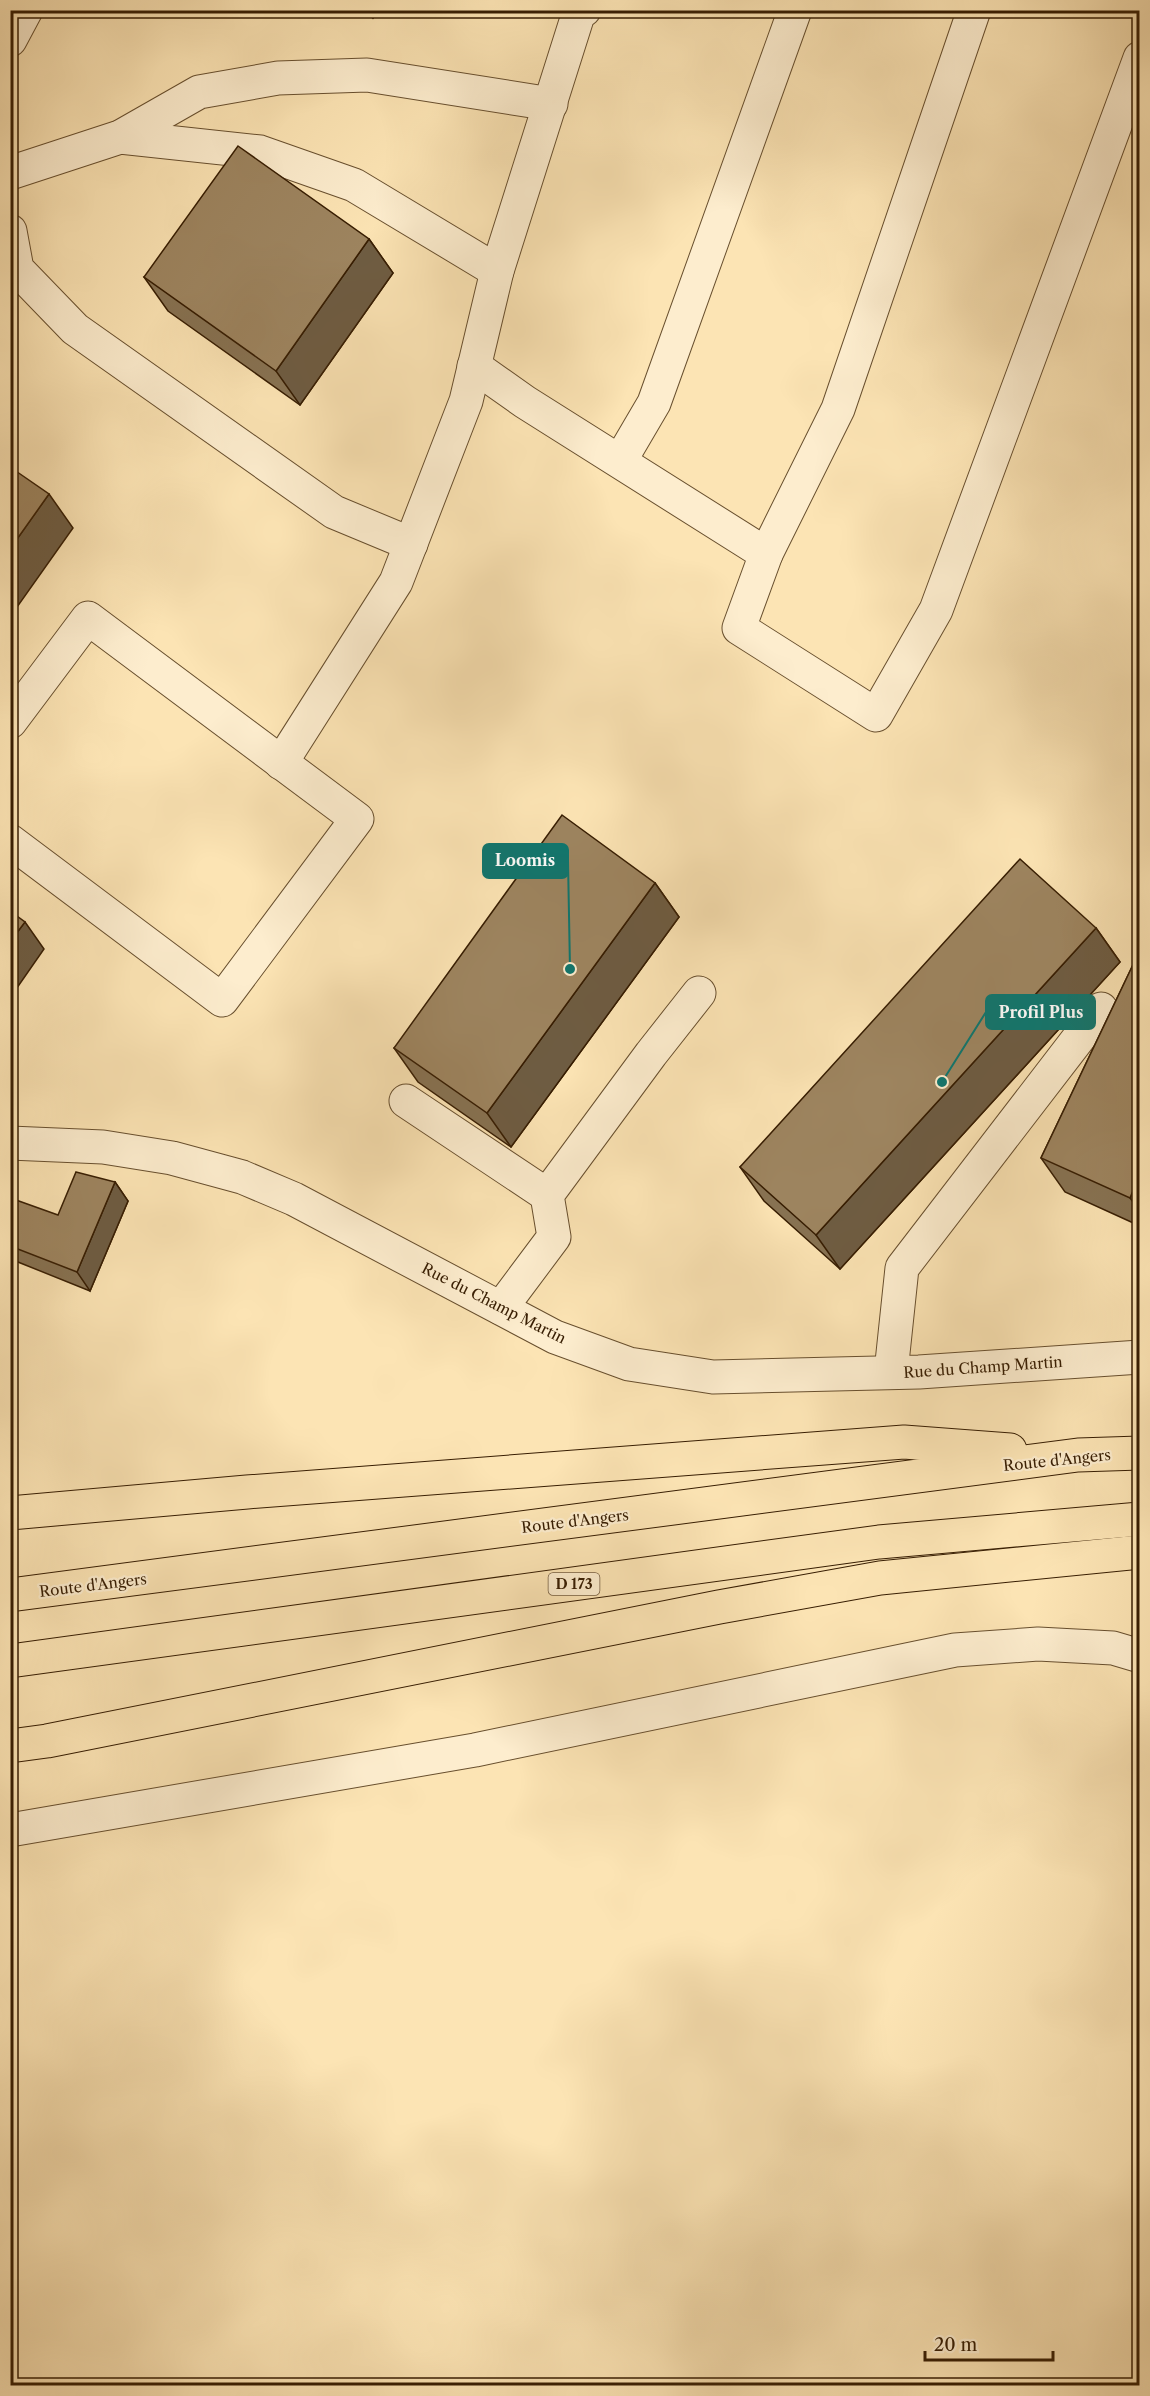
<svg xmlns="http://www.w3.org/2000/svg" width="1150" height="2396" font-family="'Libre Caslon Text',serif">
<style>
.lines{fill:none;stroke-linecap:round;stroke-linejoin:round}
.minor-casing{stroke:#684f2e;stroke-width:35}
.highway-casing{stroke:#371d02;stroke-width:35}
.minor{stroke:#fdedce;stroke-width:33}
.highway{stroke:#fce4b4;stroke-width:33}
.wall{fill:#877252;stroke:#371d02;stroke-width:1.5}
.shaded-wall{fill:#6e5c42;stroke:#371d02;stroke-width:1.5}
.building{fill:#9d845f;stroke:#371d02;stroke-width:1.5}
.labels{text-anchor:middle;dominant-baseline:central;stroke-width:4.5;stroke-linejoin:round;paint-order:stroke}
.shield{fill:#fdedce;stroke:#725b3f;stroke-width:1.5}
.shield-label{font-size:14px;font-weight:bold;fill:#371d02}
.street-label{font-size:15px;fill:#371d02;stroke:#fdedce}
.leader{fill:none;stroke:#0f766e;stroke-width:2}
.callout-dot{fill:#0f766e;stroke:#fdedce;stroke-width:2}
.callout{fill:#0f766e;stroke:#0f766e;stroke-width:2}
.callout-label{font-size:16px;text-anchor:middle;font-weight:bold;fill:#fff}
</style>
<rect width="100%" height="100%" fill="#fce4b4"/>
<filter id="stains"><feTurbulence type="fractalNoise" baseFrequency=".00333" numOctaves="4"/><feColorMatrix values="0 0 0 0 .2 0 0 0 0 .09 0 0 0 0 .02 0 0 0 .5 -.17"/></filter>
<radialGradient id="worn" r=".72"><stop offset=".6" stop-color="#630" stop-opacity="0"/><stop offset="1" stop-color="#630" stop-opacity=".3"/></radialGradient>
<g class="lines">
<g class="minor-casing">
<g id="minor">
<polyline points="10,40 26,10"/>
<polyline points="120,137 260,152 354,185 497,271"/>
<polyline points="10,173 120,137 199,92 278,78 367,75 551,104"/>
<polyline points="10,231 17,269 75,329 334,512 411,544"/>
<polyline points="474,366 525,402 766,554 739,628 876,715 936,610 1140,58"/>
<polyline points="620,461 654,403 795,10"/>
<polyline points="766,554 838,409 974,10"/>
<polyline points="10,722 88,618 357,819 222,1000 10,841"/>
<polyline points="281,763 396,582 466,401 497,271 579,12 584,10"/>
<polyline points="406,1101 547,1195"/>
<polyline points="10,1143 103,1147 172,1158 242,1177 294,1199 555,1337 629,1364 713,1377 919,1372 1140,1357"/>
<polyline points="501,1308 554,1237 547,1195 651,1054 699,993"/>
<polyline points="891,1372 902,1268 1101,1009"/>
<polyline points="10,1830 475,1750 955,1650 1038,1644 1113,1648 1140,1656"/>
</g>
</g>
<g class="highway-casing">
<g id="highway">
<polyline points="10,1513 247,1492 904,1442 1010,1450"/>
<polyline points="10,1595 1078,1455 1140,1453"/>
<polyline points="10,1661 879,1542 1140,1519"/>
<polyline points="10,1746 47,1741 719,1607 880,1578 1140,1552"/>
</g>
</g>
<use href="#minor" class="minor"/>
<use href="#highway" class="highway"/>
</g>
<g class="wall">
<polygon points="359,10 378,10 373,18"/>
<polygon points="369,239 393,273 300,405 168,311 144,277"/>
<polygon points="655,883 679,917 511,1147 418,1082 394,1048"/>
<polygon points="1096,928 1120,962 840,1269 764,1201 740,1167"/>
<polygon points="1140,950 1140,1226 1065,1192 1041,1158"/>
<polygon points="115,1182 128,1201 90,1291 13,1260 10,1257 10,1214 58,1215"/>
</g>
<g class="shaded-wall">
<polygon points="368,10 378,10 373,18"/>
<polygon points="369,239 393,273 300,405 276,371"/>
<polygon points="49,494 73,528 10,617 10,549"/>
<polygon points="655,883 679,917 511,1147 487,1113"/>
<polygon points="25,922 44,949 12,995 10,994 10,942"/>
<polygon points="1096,928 1120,962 840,1269 816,1235"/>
<polygon points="1137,1181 1140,1184 1140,1212 1130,1198"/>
<polygon points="115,1182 128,1201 90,1291 77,1272"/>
</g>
<g class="building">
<polygon points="238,146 369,239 276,371 144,277"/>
<polygon points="10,467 49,494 10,549"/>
<polygon points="562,815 655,883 487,1113 394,1048"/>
<polygon points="1020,859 1096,928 816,1235 740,1167"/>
<polygon points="10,911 25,922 10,942"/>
<polygon points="1140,950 1140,1182 1137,1181 1130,1198 1041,1158"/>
<polygon points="76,1172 115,1182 77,1272 10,1246 10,1214 16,1200 58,1215"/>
</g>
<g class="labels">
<rect class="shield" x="548.5" y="1573" width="51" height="22" rx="4.5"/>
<g class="shield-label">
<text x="574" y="1584">D 173</text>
</g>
<g class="street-label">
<text transform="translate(494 1303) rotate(27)">Rue du Champ Martin</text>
<text transform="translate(983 1367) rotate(-4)">Rue du Champ Martin</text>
<text transform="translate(1057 1460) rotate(-6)">Route d'Angers</text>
<text transform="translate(575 1521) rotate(-7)">Route d'Angers</text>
<text transform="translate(93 1585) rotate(-7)">Route d'Angers</text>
</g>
</g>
<path class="leader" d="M570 969L568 861M942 1082L986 1012"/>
<g class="callout-dot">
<circle cx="570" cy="969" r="6"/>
<circle cx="942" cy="1082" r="6"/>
</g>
<g class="callout">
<rect x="483" y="844" width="85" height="34" rx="6"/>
<rect x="986" y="995" width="109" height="34" rx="6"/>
</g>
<g class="callout-label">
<text x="525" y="866">Loomis</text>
<text x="1041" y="1018">Profil Plus</text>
</g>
<rect width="1150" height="2396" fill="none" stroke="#fce4b4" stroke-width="36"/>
<rect x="12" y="12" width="1126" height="2372" fill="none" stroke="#371d02" stroke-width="3"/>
<rect x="18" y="18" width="1114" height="2360" fill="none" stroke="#371d02" stroke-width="1.5"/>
<path d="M925 2351v9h128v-9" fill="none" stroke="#371d02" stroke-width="3"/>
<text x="934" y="2351" font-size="18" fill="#371d02" stroke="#fdedce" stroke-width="4.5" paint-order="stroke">20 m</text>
<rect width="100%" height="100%" filter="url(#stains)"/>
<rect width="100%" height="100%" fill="url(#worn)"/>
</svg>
